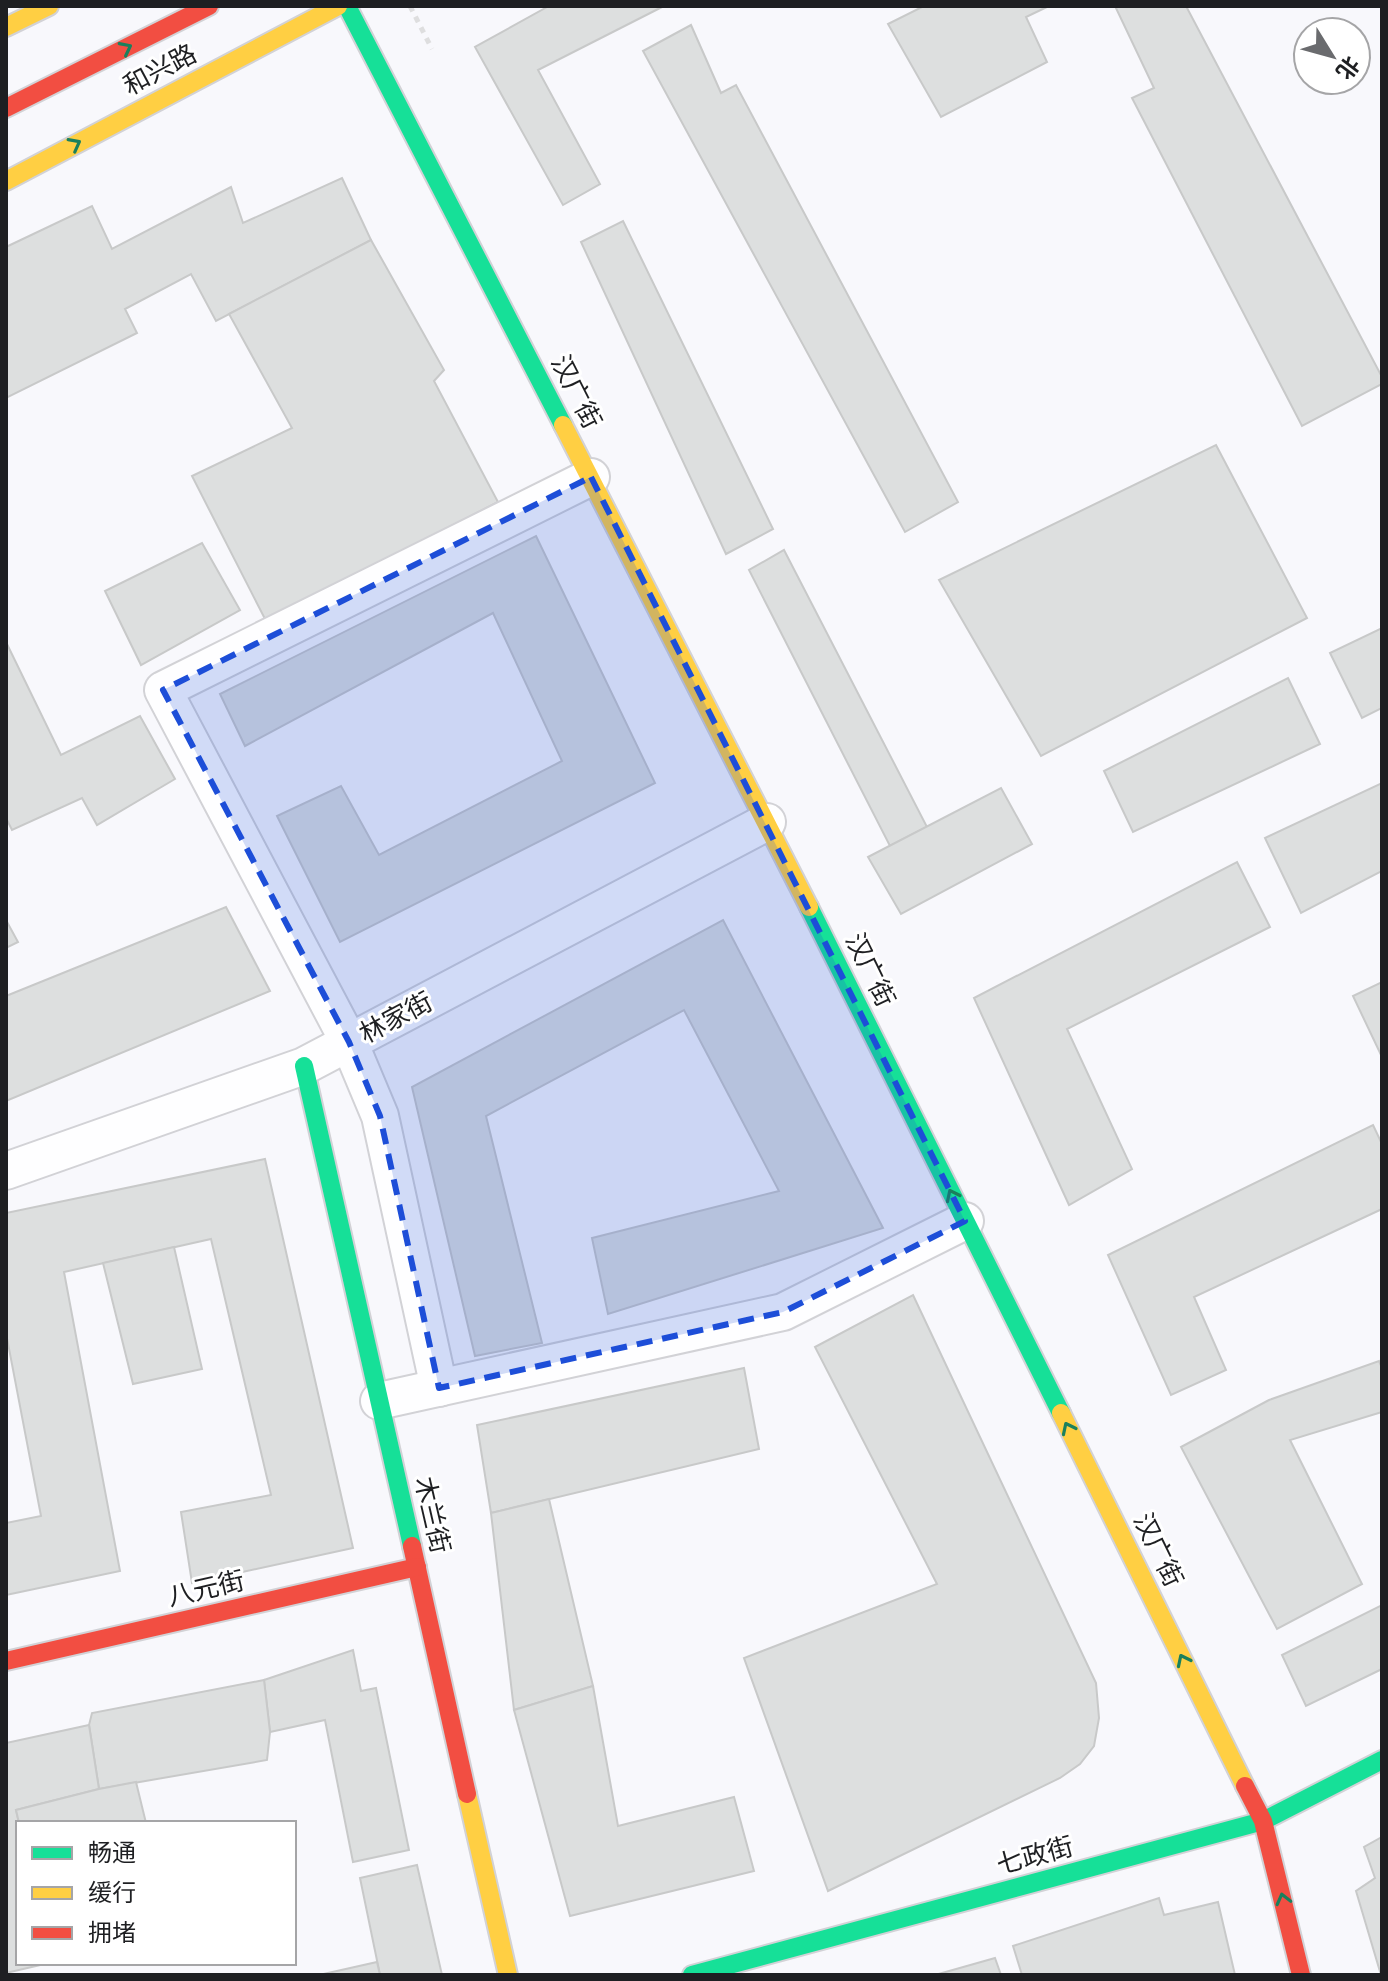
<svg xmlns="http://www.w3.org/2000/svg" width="1388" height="1981" font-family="Bitter,'Noto Sans SC',serif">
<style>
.building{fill:#dddfdf;stroke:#c8c9c9;stroke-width:2}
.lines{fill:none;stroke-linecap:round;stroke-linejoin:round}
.street-casing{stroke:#d2d2d6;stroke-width:40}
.fast-casing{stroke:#d2d2d6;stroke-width:22}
.slow-casing{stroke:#d2d2d6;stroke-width:22}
.jam-casing{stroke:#d2d2d6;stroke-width:22}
.path{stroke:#dededf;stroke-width:5;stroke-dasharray:6 6;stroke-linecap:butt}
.street{stroke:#fefeff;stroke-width:36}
.fast{stroke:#16e098;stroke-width:18}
.slow{stroke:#ffcf43;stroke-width:18}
.jam{stroke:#f24e42;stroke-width:18}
.oneway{stroke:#1a805d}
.marked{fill:#1d4ed8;fill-opacity:0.2;stroke:#1d4ed8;stroke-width:6;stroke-dasharray:16 10;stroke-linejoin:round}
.labels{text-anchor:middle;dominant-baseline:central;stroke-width:6;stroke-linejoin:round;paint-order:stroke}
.street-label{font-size:26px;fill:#1e1f22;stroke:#fff}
</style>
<rect width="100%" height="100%" fill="#f8f8fc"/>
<g class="building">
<polygon points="549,6 664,6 538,70 600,184 563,205 475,47"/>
<polygon points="924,6 1049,6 1026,17 1047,62 941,117 888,24"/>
<polygon points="1115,6 1186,6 1382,377 1382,384 1302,426 1132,98 1154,88"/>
<polygon points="691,25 721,93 736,85 958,502 905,532 643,51"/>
<polygon points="342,178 371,240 216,321 191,274 125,309 137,333 6,398 6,247 92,206 112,249 231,187 243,223"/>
<polygon points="623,221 773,529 726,554 581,242"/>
<polygon points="371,240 444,370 434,381 498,502 266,621 192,476 292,428 229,314"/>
<polygon points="1216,445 1307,618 1041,756 939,580"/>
<polygon points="536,536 655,783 340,942 277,816 341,786 379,855 562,761 493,613 245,746 220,694"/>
<polygon points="202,543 240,610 141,665 105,591"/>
<polygon points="784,550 927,827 890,846 749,570"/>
<polygon points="1382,628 1382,708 1362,718 1330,653"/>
<polygon points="6,642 61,755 140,716 175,779 97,825 82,798 12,830 6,818"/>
<polygon points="1288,678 1320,744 1133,832 1104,771"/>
<polygon points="1382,783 1382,871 1301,913 1265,838"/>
<polygon points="1001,788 1032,844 901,914 868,857"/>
<polygon points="1237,862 1270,927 1067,1029 1132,1169 1069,1205 974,998"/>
<polygon points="226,907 270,991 6,1101 6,996"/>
<polygon points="6,920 18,942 6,948"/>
<polygon points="723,920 883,1228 608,1314 592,1238 779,1191 684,1010 486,1116 542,1343 475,1356 412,1087"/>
<polygon points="1382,982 1382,1057 1353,996"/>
<polygon points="1373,1125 1382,1144 1382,1209 1194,1297 1226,1370 1171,1395 1108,1255"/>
<polygon points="265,1159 353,1548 192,1583 181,1512 271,1495 211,1239 64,1272 120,1571 6,1595 6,1523 41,1516 6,1333 6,1213"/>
<polygon points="174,1247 202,1369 133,1384 103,1263"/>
<polygon points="913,1295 1096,1683 1099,1718 1094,1746 1080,1764 1060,1778 828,1891 744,1658 937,1584 815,1347"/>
<polygon points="1379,1361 1382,1368 1382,1412 1290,1440 1362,1584 1277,1629 1181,1447 1269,1400"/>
<polygon points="744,1368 759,1449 491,1513 477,1425"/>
<polygon points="549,1499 593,1686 514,1710 491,1513"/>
<polygon points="1382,1605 1382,1669 1306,1706 1282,1655"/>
<polygon points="353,1650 361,1691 376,1688 409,1850 353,1862 325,1720 270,1732 264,1680"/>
<polygon points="264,1680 270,1732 267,1760 99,1789 89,1725 92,1713"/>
<polygon points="593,1686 618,1826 734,1797 754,1871 570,1916 514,1710"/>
<polygon points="89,1725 99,1789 16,1810 19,1823 18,1963 49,1963 6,1973 6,1743"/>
<polygon points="136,1782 146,1823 19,1823 16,1810 99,1789"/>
<polygon points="1382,1837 1382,1975 1381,1975 1356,1891 1375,1878 1364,1847"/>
<polygon points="417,1865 442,1975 380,1975 360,1878"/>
<polygon points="1159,1898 1164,1915 1218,1902 1235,1975 1022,1975 1013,1946"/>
<polygon points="995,1958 1001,1975 935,1975"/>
<polygon points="377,1962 380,1975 319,1975"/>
</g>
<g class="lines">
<g class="street-casing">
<g id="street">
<polyline points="6,1171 304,1066 767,822"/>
<polyline points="439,1388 380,1116 349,1042 163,690 591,477"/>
<polyline points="379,1401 783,1312 965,1221"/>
</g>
</g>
<g class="fast-casing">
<g id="fast">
<polyline points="347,6 563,425"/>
<polyline points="809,907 1061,1413"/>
<polyline points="304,1066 412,1546"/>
<polyline points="692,1975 1263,1821 1382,1760"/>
</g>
</g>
<g class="slow-casing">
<g id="slow">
<polyline points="6,27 49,6"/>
<polyline points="6,181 338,6"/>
<polyline points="563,425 809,907"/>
<polyline points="1061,1413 1245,1786"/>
<polyline points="467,1794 508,1975"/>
</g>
</g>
<g class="jam-casing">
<g id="jam">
<polyline points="6,108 209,6"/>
<polyline points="412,1546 467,1794"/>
<polyline points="6,1661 417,1567"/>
<polyline points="1245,1786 1263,1821 1301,1975"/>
</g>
</g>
<polyline class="path" points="410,6 432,49"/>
<use href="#street" class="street"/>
<use href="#fast" class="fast"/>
<use href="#slow" class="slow"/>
<use href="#jam" class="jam"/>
</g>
<defs><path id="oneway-chevron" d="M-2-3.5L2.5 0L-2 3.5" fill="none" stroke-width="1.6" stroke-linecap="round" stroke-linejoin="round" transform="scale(2)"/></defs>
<g class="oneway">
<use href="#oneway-chevron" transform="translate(126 48) rotate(-27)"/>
<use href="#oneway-chevron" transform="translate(75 144) rotate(-28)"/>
<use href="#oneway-chevron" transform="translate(952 1195) rotate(-116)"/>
<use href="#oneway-chevron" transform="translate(1068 1428) rotate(-116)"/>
<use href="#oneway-chevron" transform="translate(1183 1660) rotate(-116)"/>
<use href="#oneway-chevron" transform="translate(1283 1899) rotate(-104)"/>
</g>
<path class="marked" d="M591,477l374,744 -182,91 -344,76 -59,-272 -31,-74 -186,-352z"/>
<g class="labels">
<g class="street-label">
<text transform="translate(160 70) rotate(-28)">和兴路</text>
<text transform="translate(576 392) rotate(63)">汉广街</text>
<text transform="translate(870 970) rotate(64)">汉广街</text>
<text transform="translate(396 1018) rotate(-28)">林家街</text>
<text transform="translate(432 1515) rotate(77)">木兰街</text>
<text transform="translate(1158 1550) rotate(64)">汉广街</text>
<text transform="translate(206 1589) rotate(-13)">八元街</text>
<text transform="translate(1035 1856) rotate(-15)">七政街</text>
</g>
</g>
<rect width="1388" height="1981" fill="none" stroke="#1e1f22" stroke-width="16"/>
<rect x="16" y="1821" width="280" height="144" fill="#ffffff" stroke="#a5a5a7" stroke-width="2"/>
<rect x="32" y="1847" width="40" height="12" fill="#16e098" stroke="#a5a5a7" stroke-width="2"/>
<text x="88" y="1861" font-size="24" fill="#1e1f22">畅通</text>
<rect x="32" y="1887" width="40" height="12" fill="#ffcf43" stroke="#a5a5a7" stroke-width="2"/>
<text x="88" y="1901" font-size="24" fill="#1e1f22">缓行</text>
<rect x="32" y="1927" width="40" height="12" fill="#f24e42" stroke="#a5a5a7" stroke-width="2"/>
<text x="88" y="1941" font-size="24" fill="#1e1f22">拥堵</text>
<g transform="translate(1332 56) rotate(127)"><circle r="38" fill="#ffffff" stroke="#a5a5a7" stroke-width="2"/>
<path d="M0-6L14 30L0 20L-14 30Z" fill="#6a6b6e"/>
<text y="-12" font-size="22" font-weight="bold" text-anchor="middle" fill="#1e1f22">北</text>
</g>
</svg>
